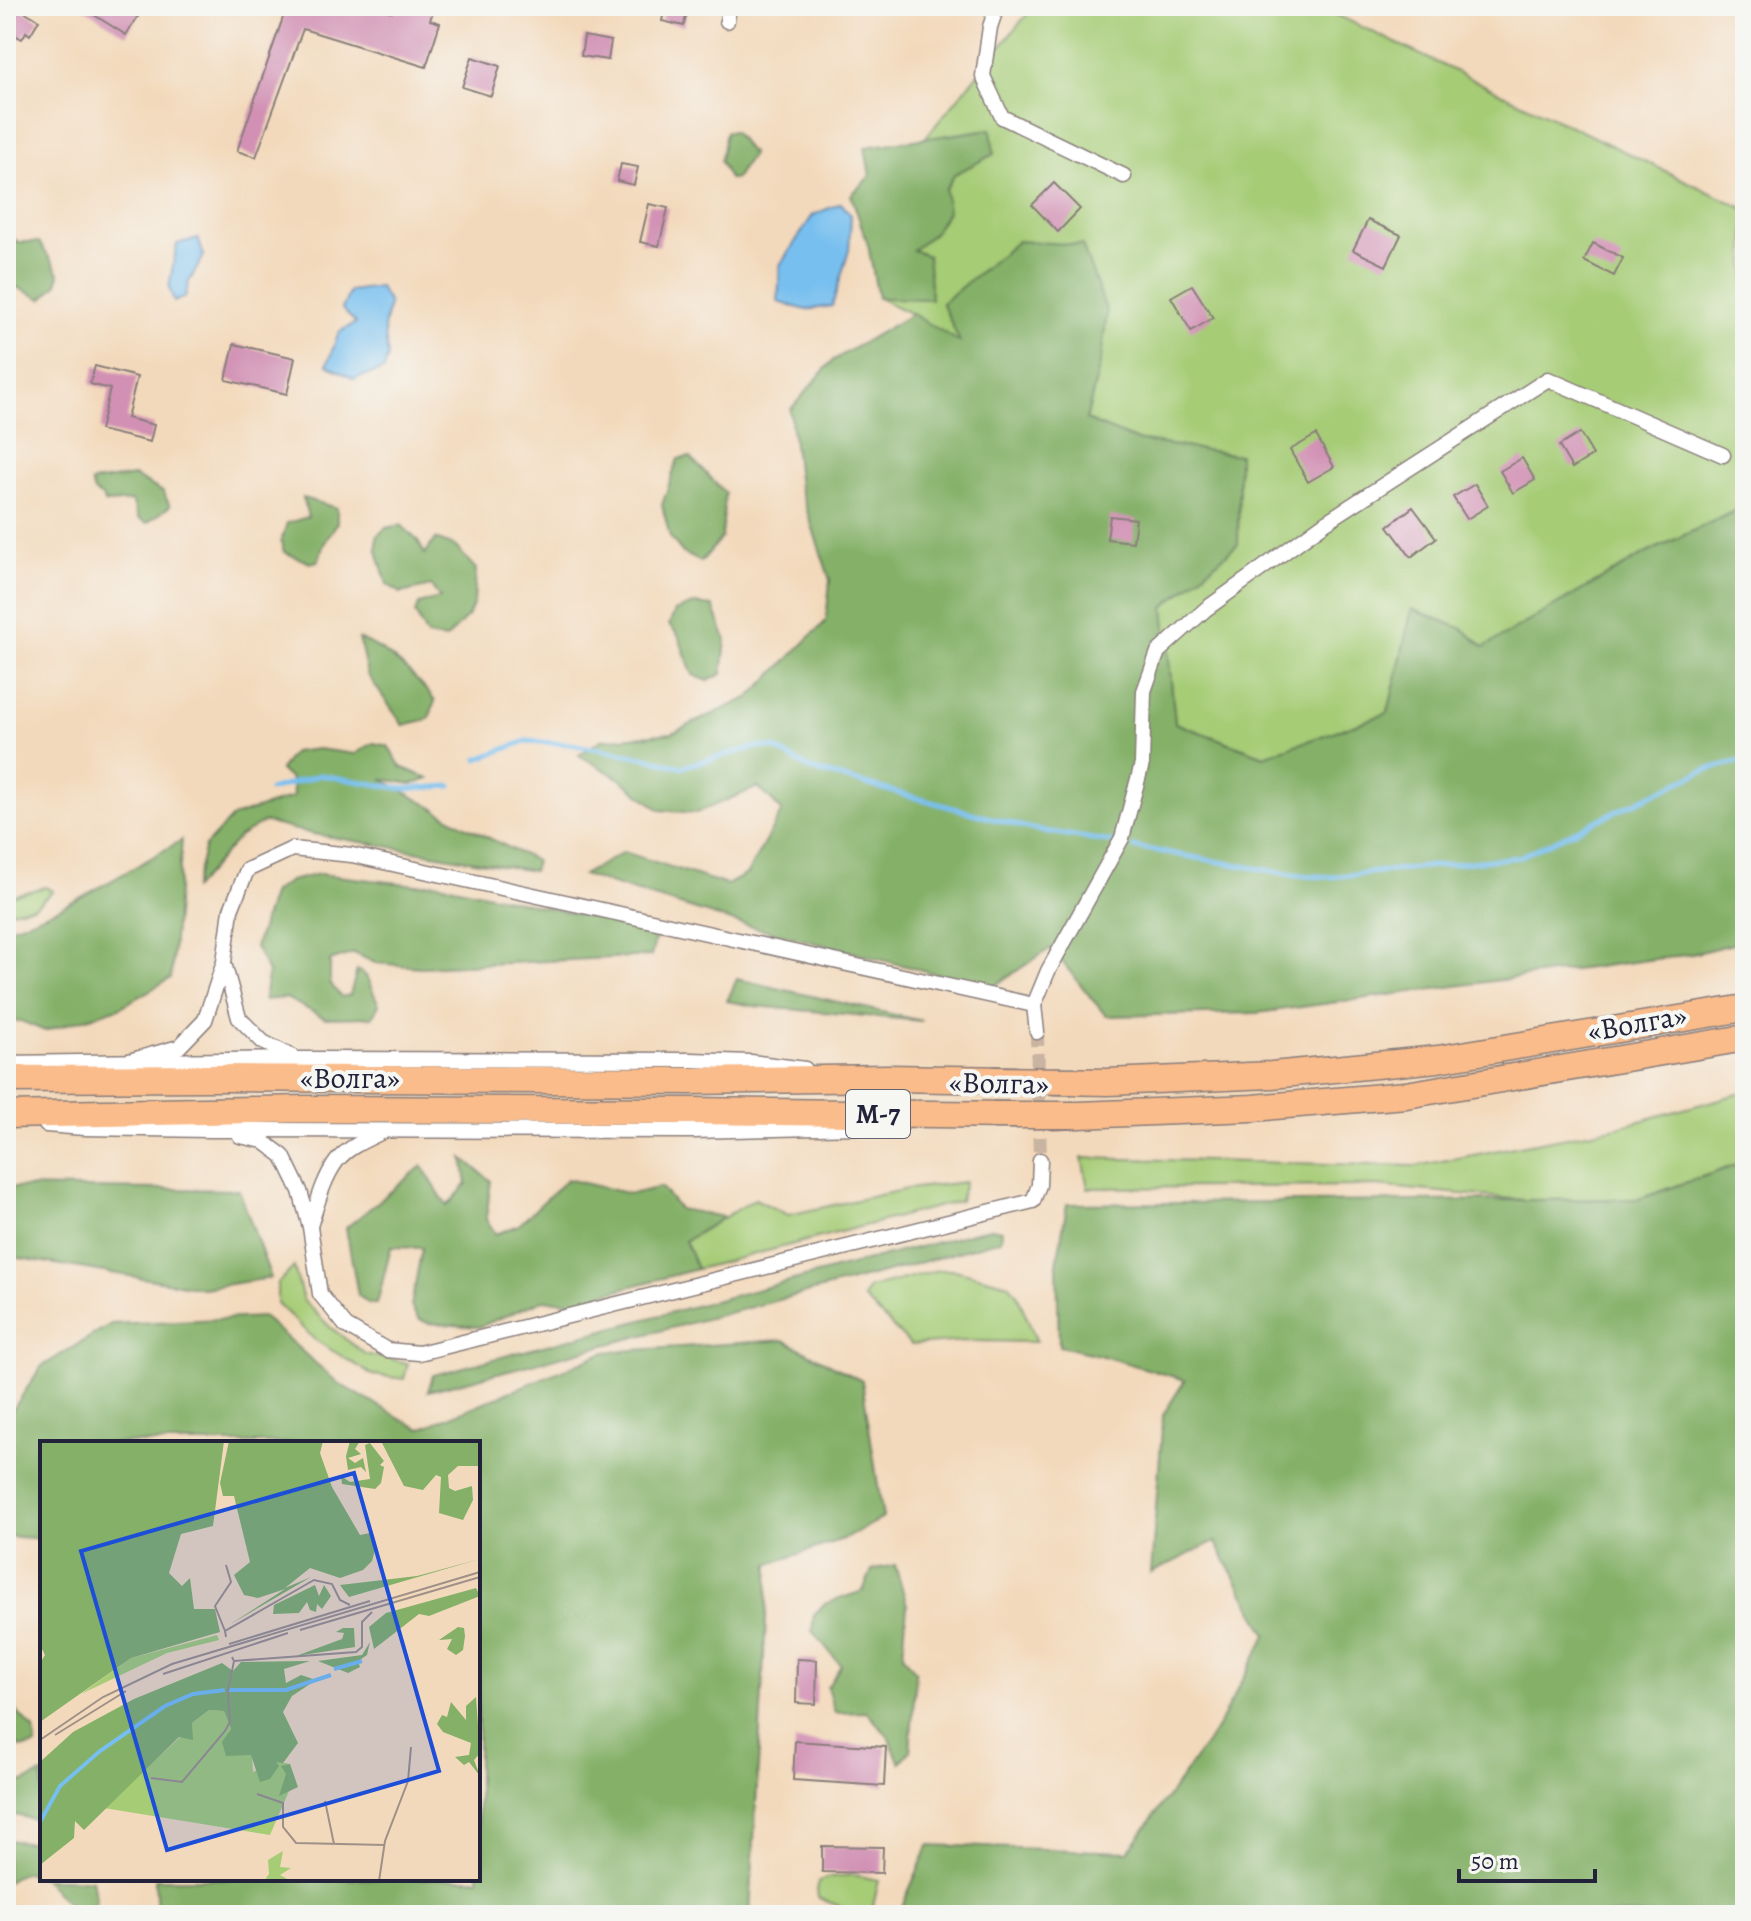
<svg xmlns="http://www.w3.org/2000/svg" width="1751" height="1921" font-family="Alegreya,serif">
<style>
.green{fill:#a6cc76;stroke:#647758;stroke-width:2}
.forest{fill:#84b067;stroke:#536951;stroke-width:2}
.water{fill:#77bfef;stroke:#4c7095;stroke-width:2}
.lines{fill:none;stroke-linecap:round;stroke-linejoin:round}
.stream{stroke:#77bfef;stroke-width:5}
.building{fill:#d190b4}
.street-tunnel{stroke:#c9b4a1;stroke-width:14;stroke-dasharray:14 7;stroke-linecap:butt}
.street-casing{stroke:#8a7e7b;stroke-width:17}
.highway-casing{stroke:#8a7e7b;stroke-width:29}
.street{stroke:#fff;stroke-width:14}
.highway{stroke:#fabc8b;stroke-width:26}
.highway-bridge-casing{stroke:#8a7e7b;stroke-width:29;stroke-linecap:butt}
.highway-bridge{stroke:#fabc8b;stroke-width:26}
.labels{text-anchor:middle;dominant-baseline:central;stroke-width:8;stroke-linejoin:round;paint-order:stroke}
.shield{fill:#f6f6f2;stroke:#626272;stroke-width:2}
.shield-label{font-size:28px;font-weight:bold;fill:#22223b}
.street-label{font-size:30px;fill:#22223b;stroke:#f6f6f2}
.inset-river{fill:none;stroke:#77bfef;stroke-width:4}
.inset-road{fill:none;stroke:#9f9088;stroke-width:2}
.view{fill:#1d4ed8;fill-opacity:0.15;stroke:#1d4ed8;stroke-width:4}
.inset-edge{fill:none;stroke:#22223b;stroke-width:4}
</style>
<rect width="100%" height="100%" fill="#f6f6f2"/>
<filter id="ink" filterUnits="userSpaceOnUse"><feTurbulence type="fractalNoise" baseFrequency=".0125" numOctaves="2"/><feDisplacementMap in="SourceGraphic" scale="16" xChannelSelector="R" yChannelSelector="G"/><feConvolveMatrix kernelMatrix="1 2 1 2 8 2 1 2 1" color-interpolation-filters="sRGB"/></filter>
<filter id="wash" filterUnits="userSpaceOnUse"><feTurbulence type="fractalNoise" baseFrequency=".006" numOctaves="4" result="noise"/><feDisplacementMap in="SourceGraphic" scale="32" xChannelSelector="R" yChannelSelector="G"/><feGaussianBlur stdDeviation="1.8" result="paint"/><feColorMatrix in="noise" values="0 0 0 0 0 0 0 0 0 0 0 0 0 0 0 0 0 1.4 0 .05"/><feComposite in="paint" operator="in"/></filter>
<g filter="url(#wash)">
<rect width="100%" height="100%" fill="#f3d9bb"/>
<g class="green">
<polygon points="1034,6 1318,6 1745,209 1745,506 1645,554 1484,648 1463,629 1412,609 1388,713 1265,756 1175,723 1164,607 1238,544 1239,455 1135,440 1086,420 1101,359 1018,241 942,303 961,343 912,314 878,298 925,138"/>
<polygon points="45,887 53,891 35,906 6,912 6,897"/>
<polygon points="1745,1092 1745,1162 1639,1199 1525,1200 1376,1186 1088,1188 1082,1158 1416,1166 1618,1127"/>
<polygon points="965,1182 960,1201 697,1269 685,1241 755,1199 788,1215 907,1189"/>
<polygon points="294,1267 303,1300 330,1327 365,1354 408,1363 404,1379 373,1375 315,1340 277,1303 277,1284"/>
<polygon points="938,1270 955,1270 1009,1284 1017,1294 1037,1342 966,1341 911,1345 863,1298 869,1288"/>
<polygon points="853,1875 879,1880 871,1915 838,1915 839,1906 818,1898 817,1890 819,1881 830,1877"/>
</g>
<g class="forest">
<polygon points="991,129 994,154 955,174 945,190 948,211 934,233 913,250 928,256 931,299 878,298 868,245 851,195 870,176 865,147"/>
<polygon points="733,131 752,154 735,179 729,179 720,161 726,132"/>
<polygon points="6,232 18,242 39,242 59,273 57,285 42,299 6,282"/>
<polygon points="1018,241 1082,245 1107,312 1101,359 1086,420 1135,440 1239,455 1238,544 1164,607 1175,723 1264,756 1388,713 1412,609 1463,629 1484,647 1645,554 1745,506 1745,941 1692,954 1257,1013 1106,1016 1051,948 991,988 738,923 583,875 624,852 727,885 747,874 782,811 758,787 696,813 660,810 620,779 579,755 601,740 672,733 750,697 826,621 830,580 799,487 790,410 832,361 912,314 960,342 942,303"/>
<polygon points="690,457 725,493 722,537 701,562 683,553 670,537 662,505 678,459"/>
<polygon points="134,476 163,492 170,506 147,523 138,518 132,501 109,503 104,502 102,497 94,492 91,482"/>
<polygon points="303,498 337,508 337,523 324,544 318,561 310,563 284,552 281,541 287,523 308,517"/>
<polygon points="401,525 417,540 425,554 435,539 455,546 476,569 474,603 468,616 446,639 427,636 415,613 419,604 440,598 431,586 401,593 387,584 377,551 377,536 386,528"/>
<polygon points="693,604 713,606 726,640 722,674 708,681 693,675 678,635 669,625 675,611"/>
<path d="M359,639c28,9 58,39 76,62l-6,18 -26,6 -36,-51z"/>
<polygon points="373,743 388,746 401,767 429,779 413,784 382,779 465,826 536,861 533,871 313,834 264,822 239,837 193,890 205,846 232,817 293,797 292,781 280,770 293,752 318,749 355,754"/>
<path d="M182,840l-11,138 -52,30 -74,23 -24,-10h-15v-92c63,-20 119,-57 176,-89z"/>
<polygon points="319,874 416,885 436,883 657,932 651,956 421,967 375,963 354,953 330,961 330,983 341,997 350,995 357,970 366,976 379,1005 372,1017 325,1018 286,998 264,1000 268,972 255,947 273,892 290,881"/>
<polygon points="737,979 922,1021 754,1006 727,1001"/>
<polygon points="463,1158 491,1181 486,1219 496,1234 519,1225 567,1179 631,1194 661,1187 679,1209 724,1217 685,1241 697,1269 571,1302 543,1300 479,1327 428,1323 418,1319 411,1306 422,1248 391,1247 377,1304 369,1304 358,1295 346,1228 422,1166 447,1206 467,1184"/>
<polygon points="1745,1162 1745,1915 898,1915 929,1845 1128,1852 1215,1731 1267,1635 1215,1541 1151,1573 1163,1415 1185,1380 1099,1355 1059,1346 1057,1264 1067,1204 1639,1199"/>
<polygon points="6,1187 239,1190 271,1278 203,1288 6,1256"/>
<polygon points="991,1228 1002,1230 1001,1240 894,1270 428,1391 433,1375"/>
<polygon points="263,1317 339,1384 420,1429 605,1352 784,1340 862,1381 883,1518 846,1538 769,1564 750,1915 157,1915 155,1879 478,1879 478,1443 42,1443 42,1539 7,1536 6,1420 41,1367 111,1324"/>
<polygon points="895,1565 907,1605 903,1655 916,1672 910,1751 900,1763 888,1736 867,1712 835,1713 827,1688 841,1665 812,1631 814,1615 824,1604 863,1591 872,1570"/>
<path d="M6,1707l10,4 18,18 2,16c-15,5 -18,2 -30,-8z"/>
<polygon points="42,1774 42,1821 15,1815 6,1811 6,1782 21,1783"/>
<path d="M6,1840l36,4v33c-13,-8 -24,-4 -36,5z"/>
<polygon points="44,1879 92,1879 96,1901 90,1915 78,1915"/>
</g>
<g class="water">
<polygon points="841,203 851,215 849,250 832,306 806,310 778,302 780,265 813,215"/>
<polygon points="198,238 204,256 189,282 185,297 174,302 169,287 177,244"/>
<polygon points="379,287 389,303 384,328 388,356 384,370 354,379 327,365 339,332 356,323 342,309 350,291"/>
</g>
<g class="lines">
<g class="stream">
<polyline points="478,759 526,741 570,744 643,757 681,767 756,747 774,748 810,769 1031,829 1111,842"/>
<polyline points="270,790 320,775 404,789 451,786"/>
<polyline points="1134,847 1295,875 1330,877 1519,857 1705,770 1745,760"/>
</g>
</g>
<g id="blocks">
<g class="building">
<polygon points="6,6 15,6 39,20 30,35 26,32 22,39 6,30"/>
<polygon points="80,6 145,6 126,35"/>
<polygon points="287,6 371,6 392,12 393,6 435,6 430,20 440,23 426,67 303,29 256,157 237,151"/>
<polygon points="665,6 687,10 684,26 662,21"/>
<polygon points="584,36 611,41 608,60 581,56"/>
<polygon points="472,57 500,66 491,96 462,87"/>
<polygon points="621,164 638,167 634,185 617,181"/>
<polygon points="1054,183 1080,209 1058,232 1032,205"/>
<polygon points="649,204 668,208 659,246 640,242"/>
<polygon points="1368,220 1401,235 1386,266 1353,250"/>
<polygon points="1593,243 1623,258 1614,276 1584,261"/>
<polygon points="1192,285 1213,318 1191,331 1171,297"/>
<polygon points="234,344 295,358 287,394 226,380"/>
<polygon points="95,366 137,377 127,418 154,425 150,442 100,430 110,389 90,384"/>
<polygon points="1580,433 1593,455 1572,468 1559,446"/>
<polygon points="1316,435 1334,467 1308,482 1290,450"/>
<polygon points="1522,458 1535,480 1513,493 1500,471"/>
<polygon points="1475,484 1488,506 1467,519 1453,497"/>
<polygon points="1413,507 1436,538 1411,557 1388,526"/>
<polygon points="1110,516 1136,519 1133,542 1107,539"/>
<polygon points="797,1659 817,1660 816,1704 796,1703"/>
<polygon points="795,1741 886,1747 884,1786 793,1780"/>
<polygon points="822,1846 883,1847 882,1873 822,1872"/>
</g>
</g>
</g>
<g filter="url(#ink)">
<use href="#blocks" fill-opacity="0" stroke="#8a7e7b" stroke-width="2"/>
<g class="lines">
<polyline class="street-tunnel" points="1037,1032 1040,1160"/>
<g class="street-casing">
<g id="street">
<polyline points="997,6 990,27 983,76 1002,117 1124,176"/>
<polyline points="727,21 729,6"/>
<polyline points="224,963 239,1018 263,1042 291,1056"/>
<polyline points="1034,1005 1048,971 1122,838 1142,764 1144,691 1158,652 1206,609 1326,522 1548,379 1723,455"/>
<polyline points="129,1061 179,1047 205,1020 224,962 231,910 247,870 292,849 352,855 1034,1005 1037,1032"/>
<polyline points="6,1063 296,1059 691,1060 751,1062 805,1069"/>
<polyline points="46,1125 84,1128 209,1130 693,1131 901,1126"/>
<polyline points="240,1136 263,1141 283,1156 300,1191 310,1227 320,1294 346,1326 387,1350 419,1353 1033,1201 1039,1185 1040,1160"/>
<path d="M310,1226c7,-21 13,-46 26,-64 11,-15 32,-23 48,-31"/>
</g>
</g>
<g class="highway-casing">
<g id="highway">
<polyline points="6,1079 217,1078 692,1081 887,1078 1014,1080"/>
<polyline points="1054,1081 1108,1082 1272,1075 1438,1059 1745,1008"/>
<polyline points="6,1115 304,1109 692,1111 1014,1115"/>
<polyline points="1054,1116 1253,1108 1406,1095 1745,1038"/>
</g>
</g>
<use href="#street" class="street"/>
<use href="#highway" class="highway"/>
<g class="highway-bridge-casing">
<g id="highway-bridge">
<polyline points="993,1080 1075,1081"/>
<polyline points="993,1115 1074,1115"/>
</g>
</g>
<use href="#highway-bridge" class="highway-bridge"/>
</g>
</g>
<g class="labels">
<rect class="shield" x="846" y="1090" width="64" height="48" rx="6"/>
<g class="shield-label">
<text x="878" y="1114">М-7</text>
</g>
<g class="street-label">
<text transform="translate(1637 1023) rotate(-10)">«Волга»</text>
<text x="350" y="1078">«Волга»</text>
<text transform="translate(999 1083) rotate(1)">«Волга»</text>
</g>
</g>
<g transform="translate(40 1441)">
<rect width="440" height="440" fill="#f3d9bb"/>
<path d="M177,194l2,5 -52,13 -86,41 50,-36zM169,269l15,1 7,18 -8,13 29,13 1,17 22,-11 15,3 -1,27 -19,44 -166,-27 76,-71 12,2v-16zM243,410l-3,16 11,1 -11,7 11,6h-27l5,-7 -1,-14z" fill="#a6cc76"/>
<path d="M0,0h184l-11,85 -32,8 -12,39 13,13 8,-8 4,31h21l5,23 -89,26 -91,64v-59l5,-8 -5,-10zM189,0h94l-3,12 12,34 28,48 10,-2 5,17 -3,11 -9,9 -23,8 -30,-10 -25,20 26,-11 -82,48 56,-36 -27,9 -14,-3 -10,-20 16,-13 -16,-66h-11l-3,-13zM310,0h10l-5,8 6,5 -13,4 7,5 8,-5 3,14 -5,-5 -13,3 -2,-14zM341,0h99v25h-22l-10,9 1,13 6,3 17,-5 1,14 -10,20 -24,-7 2,-36 -5,-2 -13,15 -19,-4zM330,2l14,18 -4,4 4,2 -3,16 -6,6 -33,-5 -1,-8 9,6 20,-3 -5,-34zM440,118l-131,38 -9,-12 77,-9zM275,144l4,11 5,-11 7,11 -9,13 -5,-5 -1,8 -6,-2 -3,-8 -8,11 -26,1 1,-9zM436,147l4,8 -51,20 -10,-2 -45,35 -5,-22 17,-14zM418,186l6,1 1,8 -2,14 -7,5 -9,-6 5,-10 -13,1zM303,187h11l1,19 -59,9 46,-17 2,-6 -8,-1zM330,201l-3,13 -9,6 2,6 -12,6 -30,-12 44,-6zM270,220l-26,8 2,14 15,-8 15,5 -24,16 -9,16 15,31 -15,20 -7,-1 3,4 -9,13 -10,3 -9,-27 -25,1 -4,-14 9,-13 -7,-18 -15,-1 -17,13 1,17 -14,-3 -95,93 -9,-9 -1,17 -34,27v-103l33,-30 61,-33 88,-36 11,8 8,-9zM436,256l4,56 -6,7 6,16 -11,-14 -5,3 -9,-8 14,-2 2,-12 -28,-11 -6,-8 5,-9 5,2 4,-15 15,18v-14zM250,323l8,23 -19,9 7,-22 -5,-8z" fill="#84b067"/>
<path class="inset-river" d="M294,228l28,-8M189,249h57l45,-15M0,381l20,-36 40,-35 65,-45 28,-12 32,-4"/>
<path class="inset-road" d="M260,189l180,-53M185,190l-10,-25 16,-24 -5,-17M186,196l-1,-6 89,-51 18,4 8,16 10,5M189,203l141,-43M192,216l2,4 122,-9 6,-5v-25l10,-10M123,233l125,-41M15,294l71,-44M0,299l63,-43 69,-33 308,-92M111,337l31,4 43,-51 5,-9 -2,-31 6,-30M217,353l26,9v24l13,16 89,2M285,360l9,43M339,440l6,-40 23,-60 3,-34"/>
<path class="view" d="M314,32l85,298 -272,79 -86,-299z"/>
<rect width="440" height="440" class="inset-edge"/>
</g>
<rect width="1751" height="1921" fill="none" stroke="#f6f6f2" stroke-width="32"/>
<path d="M1459 1869v12h136v-12" fill="none" stroke="#22223b" stroke-width="4"/>
<text x="1471" y="1869" font-size="24" fill="#22223b" stroke="#f6f6f2" stroke-width="6" paint-order="stroke">50 m</text>
</svg>
